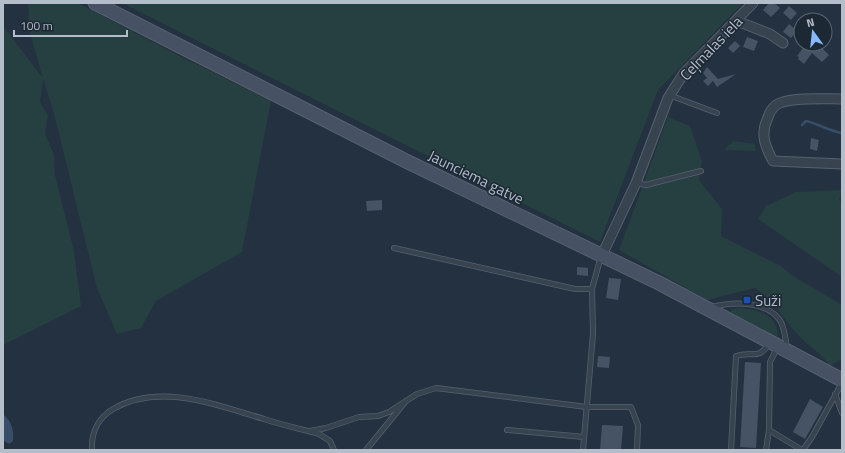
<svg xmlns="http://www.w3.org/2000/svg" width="845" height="453" font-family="'Titillium Web',sans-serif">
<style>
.green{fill:#263f41}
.water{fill:#374d68}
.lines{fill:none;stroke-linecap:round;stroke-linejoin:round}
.stream{stroke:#374d68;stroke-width:2.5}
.building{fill:#455364}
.service-casing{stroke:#56616e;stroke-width:6}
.minor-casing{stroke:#56616e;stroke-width:11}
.secondary-casing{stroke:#56616e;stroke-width:15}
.service{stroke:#384350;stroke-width:4.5}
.minor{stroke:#384350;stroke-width:9}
.secondary{stroke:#465263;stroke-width:13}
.transit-dot{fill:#1a4fb4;stroke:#1d2835;stroke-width:1.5}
.labels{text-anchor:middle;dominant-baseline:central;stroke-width:3;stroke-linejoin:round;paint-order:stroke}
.street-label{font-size:15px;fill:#b4becb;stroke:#1d2835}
.poi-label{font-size:15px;fill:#b4becb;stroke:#1d2835;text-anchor:start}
</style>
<rect width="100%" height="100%" fill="#243140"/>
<g class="green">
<polygon points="28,3 78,3 172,52 271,101 242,252 156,301 141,328 117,334 97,288 54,114 43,79 40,102 48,115 45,134 54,154 55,175 74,251 81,306 3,345 3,26 43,78 29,30"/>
<polygon points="122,3 743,3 658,90 600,242"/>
<path d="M668,117l22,9 12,36 -3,18 23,29 -1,27 60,30 9,8 52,31v56l-2,-1 -10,6c-8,-12 -19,-18 -29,-28 -17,-17 -25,-35 -46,-50l-48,12 -88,-50z"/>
<polygon points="733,141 755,144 756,151 725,150 726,147 732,143"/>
<polygon points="842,190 839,200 842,203 842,277 758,219 766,206 796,192"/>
<path d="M738,308c19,1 37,5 40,26l-1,3 -46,-23v-4z"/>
</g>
<path class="water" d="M4,415c8,7 10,16 9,26l-4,3 -6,-4z"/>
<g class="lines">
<path class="stream" d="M802,125l4,-4c13,3 23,10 36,12"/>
</g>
<g class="building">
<polygon points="769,3 774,3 780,8 771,17 763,10"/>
<polygon points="789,6 797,13 791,20 783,13"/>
<polygon points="789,24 797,31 791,38 783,32"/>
<polygon points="747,37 758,41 754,51 743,47"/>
<polygon points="735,41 740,46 733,53 728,48"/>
<polygon points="806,44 818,44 829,55 822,62 812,53 804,64 798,59 799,57 797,56"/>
<polygon points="707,67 718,79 736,74 717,87 713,81 708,86 703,81 707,78 703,73"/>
<polygon points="811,138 819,140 817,151 810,149"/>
<polygon points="382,200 382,210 367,211 366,201"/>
<polygon points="577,267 588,268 588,276 577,275"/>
<polygon points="609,278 621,279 618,300 606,298"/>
<polygon points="598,356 610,357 609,368 597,367"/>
<polygon points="745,362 761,363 756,448 740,447"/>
<polygon points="810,399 823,407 805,439 793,432"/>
<polygon points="602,425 623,426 621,450 600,450"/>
</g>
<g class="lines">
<g class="service-casing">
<g id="service">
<polyline points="669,95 717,113"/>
<polyline points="636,183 646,185 701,171"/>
<polyline points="394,248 575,289 592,289"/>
<path d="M712,307c20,-5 52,-7 67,12 6,7 6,20 8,29"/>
<polyline points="778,346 770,362 769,430 802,450"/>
<polyline points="835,394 842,413"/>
<polyline points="406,401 417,394 436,388 587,407 631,407 638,425 637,450"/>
<polyline points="507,430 584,437"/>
<polyline points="310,431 326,428 359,417 378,416 389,412 406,401 366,450"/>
<path d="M92,450c-1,-17 6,-32 21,-41 47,-27 103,-4 151,10 18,6 37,10 55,15l11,7 4,9"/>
<polyline points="583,450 593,334 592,289 601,256"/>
<path d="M731,450l5,-94c17,-6 22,6 34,-14"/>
<polyline points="766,450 769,430"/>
<polyline points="803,450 812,437 842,383"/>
</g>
</g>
<g class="minor-casing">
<g id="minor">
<polyline points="737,21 770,34 783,43"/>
<path d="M842,99c-17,0 -47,-2 -62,4 -8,3 -11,10 -13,17 -7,15 -1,28 6,41l69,3"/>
<polyline points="602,255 636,183 668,98 684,73 753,3"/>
</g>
</g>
<g class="secondary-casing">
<polyline id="secondary" points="95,3 408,162 659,283 842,380"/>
</g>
<use href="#service" class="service"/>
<use href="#minor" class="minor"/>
<use href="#secondary" class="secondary"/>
</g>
<rect class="transit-dot" x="743" y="296" width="8" height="8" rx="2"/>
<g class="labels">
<g class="street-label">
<text transform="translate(711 48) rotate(-46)">Ceļmalas iela</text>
<text transform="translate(476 177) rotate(26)">Jaunciema gatve</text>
</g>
<g class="poi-label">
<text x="755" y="300">Suži</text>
</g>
</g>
<rect width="845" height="453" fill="none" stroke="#b4becb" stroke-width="8"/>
<g transform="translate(813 32) rotate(345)"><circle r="19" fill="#1d2835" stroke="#596471"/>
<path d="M0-3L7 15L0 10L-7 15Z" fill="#88b8fc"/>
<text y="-6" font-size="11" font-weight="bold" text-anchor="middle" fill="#b4becb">N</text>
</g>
<path d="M14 30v6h113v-6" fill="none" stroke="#b4becb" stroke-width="2"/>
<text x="20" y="30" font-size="12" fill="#b4becb" stroke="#1d2835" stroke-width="3" paint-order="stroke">100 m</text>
</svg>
